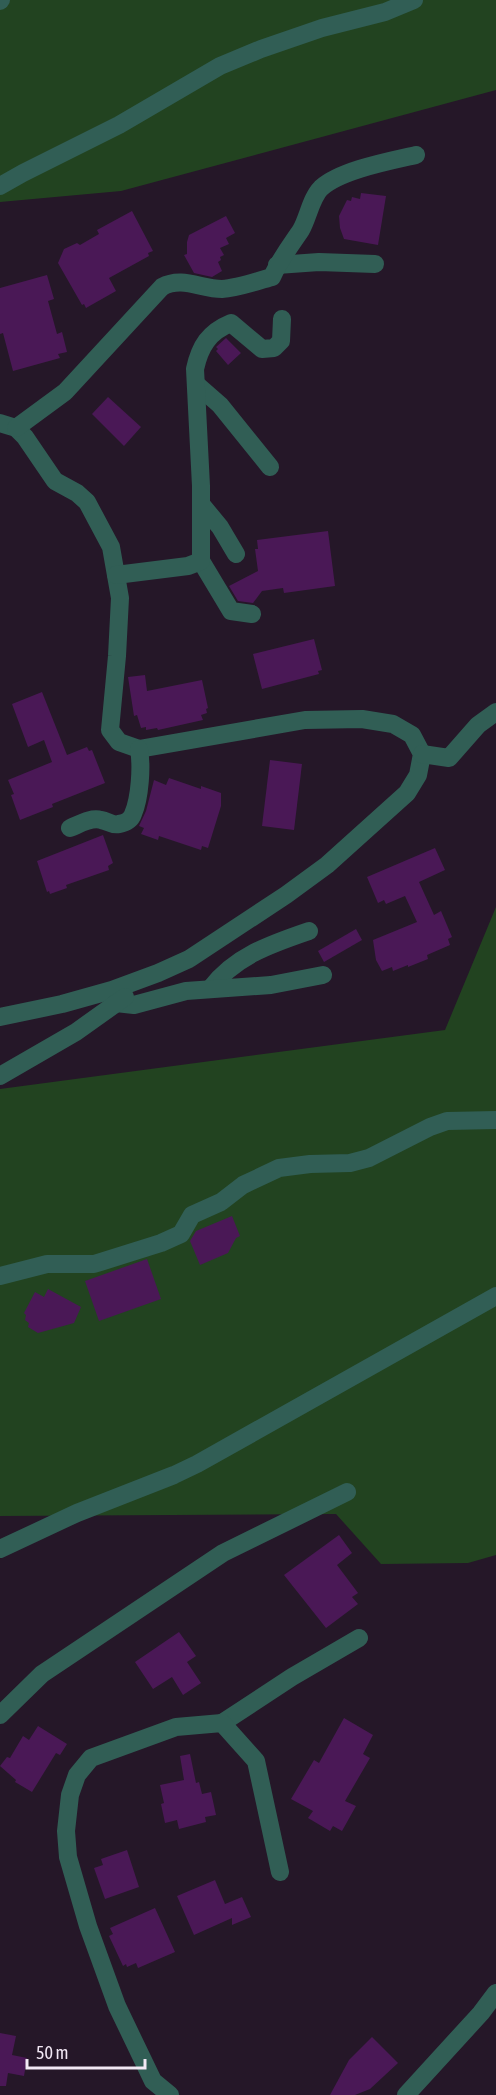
<svg xmlns="http://www.w3.org/2000/svg" width="496" height="2095" font-family="'Asap Condensed',sans-serif">
<style>
.green{fill:#224320}
.building{fill:#4a1856}
.lines{fill:none;stroke-linecap:round;stroke-linejoin:round}
.minor{stroke:#315e55;stroke-width:18}
</style>
<rect width="100%" height="100%" fill="#251728"/>
<g class="green">
<polygon points="0,0 496,0 496,90 121,191 0,202"/>
<polygon points="496,907 496,1555 468,1563 381,1564 336,1514 0,1516 0,1089 445,1030"/>
</g>
<g class="building">
<polygon points="361,193 386,196 378,245 344,239 340,228 339,216 347,200 351,201 352,197 360,199"/>
<polygon points="132,211 153,251 148,253 149,256 109,278 116,291 86,308 84,304 82,305 58,263 64,249 77,243 80,245 99,234 97,230"/>
<polygon points="226,216 235,233 226,238 229,244 220,248 224,255 220,257 221,260 218,262 222,271 212,277 194,273 184,255 187,254 187,242 189,235"/>
<polygon points="47,275 54,299 48,301 57,334 62,332 67,352 58,354 60,358 13,371 3,333 0,334 0,288"/>
<polygon points="226,338 241,353 228,365 216,351 218,349 216,347"/>
<polygon points="108,397 141,427 124,446 92,414"/>
<polygon points="328,531 335,586 284,593 283,588 262,591 253,603 238,601 229,586 258,571 255,549 258,549 257,540"/>
<polygon points="314,639 322,670 318,671 319,674 262,689 253,654"/>
<polygon points="145,675 147,691 202,680 208,708 206,709 207,713 201,715 203,720 158,730 157,728 146,730 146,727 141,728 137,715 134,716 128,677"/>
<polygon points="42,692 67,755 87,747 89,751 92,750 105,783 52,804 53,807 20,820 11,795 14,794 8,780 52,762 44,740 28,747 12,704"/>
<polygon points="270,760 302,764 294,830 262,826"/>
<polygon points="169,778 201,789 201,786 221,793 221,806 208,848 202,846 201,850 159,836 158,840 141,834 144,828 139,826 146,811 154,780 166,785"/>
<polygon points="103,835 113,863 108,866 109,870 66,885 67,888 50,894 49,891 47,892 37,861"/>
<polygon points="435,848 445,870 419,882 434,915 441,911 452,937 448,939 450,945 427,955 428,959 408,967 408,965 393,971 392,967 382,971 376,960 373,940 417,922 405,896 386,904 384,900 378,903 367,877"/>
<polygon points="356,929 362,940 324,962 318,951"/>
<polygon points="232,1216 240,1236 236,1238 228,1253 200,1265 190,1241 196,1231"/>
<polygon points="147,1259 161,1299 99,1321 85,1281"/>
<polygon points="48,1289 81,1307 74,1323 38,1333 28,1327 29,1323 25,1320 26,1315 24,1313 35,1292 44,1297"/>
<polygon points="339,1535 352,1553 337,1565 358,1593 352,1597 358,1604 326,1628 284,1575"/>
<polygon points="179,1632 196,1656 187,1662 201,1683 183,1695 172,1677 153,1689 135,1662"/>
<polygon points="344,1718 373,1735 363,1754 370,1758 345,1801 356,1806 342,1831 333,1826 330,1831 308,1818 313,1811 291,1799 314,1760 319,1763"/>
<polygon points="38,1726 67,1744 60,1755 56,1753 32,1792 15,1782 16,1780 0,1766 7,1757 10,1758 23,1736 29,1740"/>
<polygon points="190,1754 196,1783 199,1782 202,1794 211,1792 216,1815 205,1817 206,1822 179,1829 177,1820 165,1823 161,1804 164,1803 160,1785 184,1780 180,1756"/>
<polygon points="127,1850 139,1887 105,1899 94,1868 103,1865 101,1859"/>
<polygon points="215,1880 225,1904 242,1897 251,1917 232,1925 232,1918 194,1935 177,1896"/>
<polygon points="155,1908 175,1952 138,1968 136,1963 127,1967 126,1964 123,1966 109,1936 113,1934 110,1928"/>
<polygon points="0,2033 16,2036 12,2055 27,2058 24,2076 8,2073 6,2086 0,2086"/>
<polygon points="372,2037 398,2063 370,2089 355,2095 330,2095 349,2060"/>
</g>
<g class="lines">
<g class="minor">
<polyline points="0,1 1,0"/>
<polyline points="0,186 23,173 119,125 220,66 261,49 322,28 385,12 414,0"/>
<polyline points="277,265 319,262 375,264"/>
<polyline points="196,384 220,405 270,467"/>
<polyline points="0,423 16,428 25,437 55,481 77,493 87,502 111,547 120,598 117,656 110,730 119,742 139,749 305,720 362,719 393,724 412,735 422,754 418,775 407,793 327,865 286,895 189,959 158,973 112,990 62,1004 0,1017"/>
<path d="M16,428l49,-36 97,-105c20,-11 39,2 60,2 16,-1 35,-8 50,-12 8,-18 19,-32 29,-47 7,-12 10,-32 20,-42 20,-18 69,-27 95,-33"/>
<polyline points="201,504 220,527 236,554"/>
<polyline points="201,561 231,611 252,614"/>
<path d="M116,575l72,-9 13,-5v-75l-6,-117c5,-23 14,-37 36,-46l31,26 12,-1 7,-7 1,-22"/>
<polyline points="422,754 449,758 478,725 496,712"/>
<path d="M70,828c10,-4 21,-11 31,-8 7,1 11,6 18,4 6,-1 12,-4 14,-10 7,-16 9,-48 6,-65"/>
<path d="M210,989c25,-33 61,-45 99,-58"/>
<polyline points="116,1003 134,1005 186,991 271,985 323,975"/>
<polyline points="0,1076 76,1032 125,997"/>
<polyline points="0,1276 47,1264 94,1264 161,1243 181,1234 192,1215 221,1202 243,1185 279,1168 310,1164 350,1163 369,1158 430,1127 447,1121 496,1120"/>
<polyline points="0,1549 77,1513 174,1475 197,1464 496,1296"/>
<polyline points="0,1715 42,1674 223,1553 347,1492"/>
<polyline points="222,1723 292,1677 359,1638"/>
<polyline points="170,2095 153,2081 117,2006 88,1926 68,1857 66,1831 70,1795 77,1775 91,1758 176,1727 222,1723 256,1761 280,1872"/>
<polyline points="406,2095 481,2013 496,1993"/>
</g>
</g>
<path d="M27 2059v9h118v-9" fill="none" stroke="#f2e8f4" stroke-width="3"/>
<text x="36" y="2059" font-size="18" fill="#f2e8f4" stroke="#251728" stroke-width="4.5" paint-order="stroke">50 m</text>
</svg>
